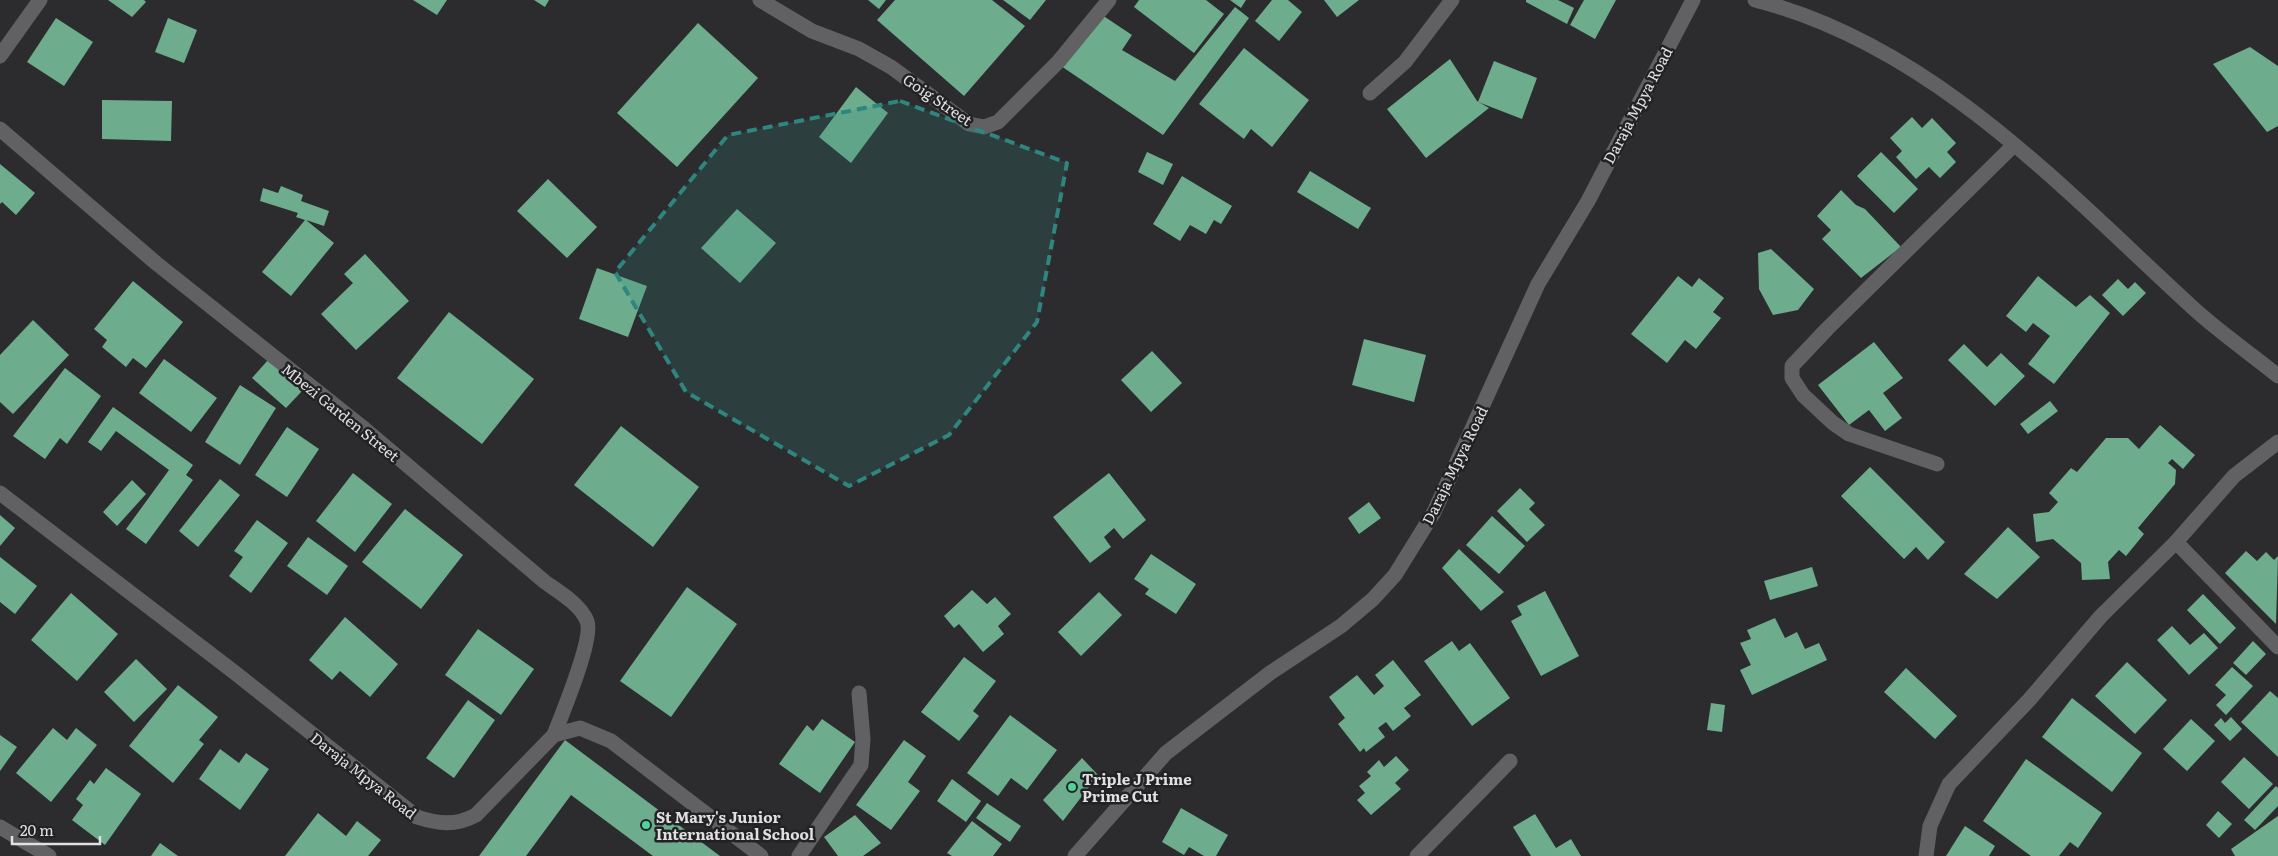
<svg xmlns="http://www.w3.org/2000/svg" width="2278" height="856" font-family="Literata,serif">
<style>
.building{fill:#6dac8c}
.lines{fill:none;stroke-linecap:round;stroke-linejoin:round}
.minor{stroke:#616164;stroke-width:15}
.marked{fill:#2e867f;fill-opacity:0.2;stroke:#2e867f;stroke-width:4;stroke-dasharray:10 6;stroke-linejoin:round}
.poi-dot{fill:#4ed399;stroke:#222225;stroke-width:2}
.labels{text-anchor:middle;dominant-baseline:central;stroke-width:5;stroke-linejoin:round;paint-order:stroke}
.street-label{font-size:15px;fill:#e0e0e2;stroke:#222225}
.poi-label{font-size:15px;font-weight:bold;fill:#e0e0e2;stroke:#222225;text-anchor:start}
</style>
<rect width="100%" height="100%" fill="#2c2c2f"/>
<g class="building">
<polygon points="108,0 144,0 146,2 132,17"/>
<polygon points="413,0 447,0 437,15"/>
<polygon points="534,0 549,0 545,7"/>
<polygon points="868,0 886,0 879,9"/>
<polygon points="895,0 992,0 1025,26 964,96 877,20"/>
<polygon points="1003,0 1046,0 1030,20"/>
<polygon points="1139,0 1206,0 1224,14 1194,53 1134,7"/>
<polygon points="1230,0 1246,0 1241,8"/>
<polygon points="1272,0 1288,0 1302,12 1279,41 1255,21"/>
<polygon points="1324,0 1359,0 1337,17"/>
<polygon points="1526,0 1558,0 1574,8 1567,24 1526,2"/>
<polygon points="1584,0 1616,0 1595,39 1570,25"/>
<polygon points="1235,7 1249,18 1163,135 1061,66 1099,13 1132,35 1122,50 1175,81"/>
<polygon points="56,18 93,42 64,86 27,62"/>
<polygon points="168,18 197,30 184,63 155,52"/>
<polygon points="698,23 758,78 677,167 617,113"/>
<polygon points="2250,47 2278,66 2278,126 2267,132 2213,64"/>
<polygon points="1244,48 1309,100 1272,147 1251,129 1244,139 1199,104"/>
<polygon points="1450,59 1477,101 1489,108 1426,158 1387,109"/>
<polygon points="1494,61 1537,78 1522,119 1478,102"/>
<polygon points="856,87 888,113 851,163 819,137"/>
<polygon points="102,100 172,101 171,141 102,139"/>
<polygon points="1912,117 1922,128 1932,118 1956,143 1947,152 1956,162 1940,178 1929,167 1916,179 1896,157 1902,151 1890,138"/>
<polygon points="1147,152 1173,164 1163,185 1138,172"/>
<polygon points="1881,152 1918,189 1894,213 1857,176"/>
<polygon points="0,164 35,193 16,215 2,202 0,204"/>
<polygon points="1310,171 1371,208 1358,229 1297,192"/>
<polygon points="1182,176 1232,206 1221,224 1214,220 1206,234 1190,225 1180,241 1153,224"/>
<polygon points="548,179 597,227 567,258 517,211"/>
<polygon points="281,186 303,195 301,201 329,211 324,226 306,220 334,243 291,296 262,272 305,220 296,217 298,213 260,201 263,188 278,193"/>
<polygon points="1841,190 1856,205 1865,209 1901,247 1861,278 1822,239 1831,230 1817,216"/>
<polygon points="737,209 776,243 740,283 701,248"/>
<polygon points="1771,249 1814,289 1798,310 1773,315 1759,289 1758,253"/>
<polygon points="365,254 409,301 356,350 321,314 353,283 344,274"/>
<polygon points="597,268 647,286 628,337 579,319"/>
<polygon points="1678,276 1692,287 1699,278 1724,298 1713,312 1721,318 1696,349 1685,340 1667,363 1631,334"/>
<polygon points="2038,276 2076,307 2090,295 2110,313 2054,384 2028,364 2050,336 2033,323 2026,332 2006,316"/>
<polygon points="2118,279 2128,289 2135,282 2146,293 2123,316 2102,295"/>
<polygon points="133,281 183,322 146,368 133,358 126,367 102,347 107,340 94,329"/>
<polygon points="449,312 534,379 482,444 397,378"/>
<polygon points="33,320 69,355 13,414 0,402 0,355"/>
<polygon points="1364,339 1426,355 1414,402 1352,385"/>
<polygon points="1874,342 1903,378 1883,393 1902,418 1885,431 1869,410 1849,425 1818,385"/>
<polygon points="1964,344 1987,367 2001,353 2025,376 1995,406 1948,360"/>
<polygon points="1152,351 1182,383 1151,412 1121,380"/>
<polygon points="164,359 217,398 191,432 139,393"/>
<polygon points="268,360 302,391 286,408 252,378"/>
<polygon points="65,368 101,396 67,444 60,438 45,459 13,436"/>
<polygon points="240,385 276,408 240,465 205,442"/>
<polygon points="2050,401 2058,411 2028,434 2020,424"/>
<polygon points="113,407 193,465 186,475 193,480 146,544 126,529 169,470 116,431 101,451 88,442"/>
<polygon points="2160,425 2195,455 2183,469 2172,459 2168,463 2176,470 2175,484 2138,528 2144,534 2126,556 2119,550 2108,562 2110,579 2082,580 2081,563 2053,539 2036,542 2033,514 2049,512 2058,502 2049,493 2071,468 2077,472 2106,438 2128,438 2139,449"/>
<polygon points="621,426 699,487 653,547 574,485"/>
<polygon points="287,427 319,449 287,497 255,475"/>
<polygon points="1870,467 1945,542 1928,560 1916,547 1904,559 1841,496"/>
<polygon points="353,473 392,504 355,552 316,521"/>
<polygon points="1109,473 1146,520 1123,539 1114,528 1104,537 1111,547 1090,563 1053,517"/>
<polygon points="220,479 240,495 198,547 179,531"/>
<polygon points="132,480 146,494 117,526 103,512"/>
<polygon points="1520,488 1535,503 1529,509 1545,525 1527,542 1497,511"/>
<polygon points="1369,502 1381,518 1359,534 1348,518"/>
<polygon points="405,509 463,555 421,609 362,562"/>
<polygon points="0,515 15,528 0,546"/>
<polygon points="1492,516 1525,546 1499,574 1466,545"/>
<polygon points="257,520 288,543 251,593 229,576 243,557 234,551"/>
<polygon points="2008,527 2040,557 1997,599 1964,574"/>
<polygon points="308,537 348,566 327,595 287,566"/>
<polygon points="1459,549 1504,592 1481,611 1442,568"/>
<polygon points="2246,551 2257,561 2266,552 2274,560 2278,556 2276,624 2225,573"/>
<polygon points="1151,554 1196,584 1176,614 1145,594 1149,589 1134,579"/>
<polygon points="0,557 37,586 15,614 0,602"/>
<polygon points="1812,567 1818,586 1770,600 1764,581"/>
<polygon points="687,587 737,624 671,717 620,681"/>
<polygon points="972,590 987,604 995,597 1011,614 998,626 1004,634 983,652 959,624 954,628 944,616"/>
<polygon points="1545,591 1579,656 1541,676 1511,621 1522,615 1517,606"/>
<polygon points="1099,592 1122,615 1081,656 1058,632"/>
<polygon points="71,593 118,634 77,681 31,640"/>
<polygon points="2203,594 2236,628 2220,644 2187,610"/>
<polygon points="345,617 398,664 370,697 340,671 332,680 309,660"/>
<polygon points="1775,618 1785,638 1797,632 1805,649 1819,643 1827,660 1752,695 1740,670 1751,665 1740,643 1751,639 1747,630"/>
<polygon points="2172,626 2190,645 2204,633 2218,648 2189,675 2157,640"/>
<polygon points="478,629 534,669 501,715 445,675"/>
<polygon points="1452,641 1459,651 1470,643 1510,698 1472,726 1424,661"/>
<polygon points="2253,641 2266,654 2246,675 2233,663"/>
<polygon points="964,657 996,681 973,711 979,716 959,741 921,712"/>
<polygon points="136,659 167,689 134,722 104,692"/>
<polygon points="1393,660 1421,695 1404,708 1411,716 1393,731 1386,722 1378,728 1385,737 1366,752 1364,748 1360,752 1338,724 1345,718 1329,697 1357,675 1374,695 1384,686 1375,675"/>
<polygon points="2127,662 2167,700 2135,734 2095,696"/>
<polygon points="2232,667 2253,686 2226,715 2216,705 2226,695 2215,685"/>
<polygon points="1906,668 1957,716 1935,739 1884,692"/>
<polygon points="178,685 218,717 199,740 204,744 173,783 129,746"/>
<polygon points="2270,691 2278,698 2278,757 2241,722"/>
<polygon points="2072,698 2142,753 2112,792 2042,737"/>
<polygon points="468,700 495,720 454,778 426,758"/>
<polygon points="1711,703 1725,705 1722,732 1707,730"/>
<polygon points="1010,715 1057,750 1027,790 1011,778 998,796 967,773"/>
<polygon points="2231,717 2242,729 2230,741 2214,725 2221,718 2225,723"/>
<polygon points="822,719 855,742 820,793 779,764 807,725 813,731"/>
<polygon points="2191,719 2215,741 2187,771 2163,749"/>
<polygon points="53,728 67,740 76,728 97,745 51,802 16,773"/>
<polygon points="0,735 17,747 0,771"/>
<polygon points="565,740 720,856 653,856 571,795 526,856 479,856"/>
<polygon points="904,740 926,756 908,782 920,791 891,830 856,805"/>
<polygon points="220,749 239,763 246,753 269,769 240,810 199,779"/>
<polygon points="1396,756 1409,770 1395,783 1401,789 1371,815 1357,800 1365,793 1359,786 1371,776 1367,772 1379,760 1384,767"/>
<polygon points="2244,757 2273,784 2249,809 2221,782"/>
<polygon points="1082,758 1098,775 1063,821 1043,800"/>
<polygon points="2026,759 2102,813 2078,848 2070,842 2059,856 2031,856 1983,821"/>
<polygon points="106,768 141,794 105,845 72,820 83,805 76,799 90,780 94,784"/>
<polygon points="952,779 981,801 966,822 937,801"/>
<polygon points="2276,786 2278,788 2278,806 2255,830 2244,820"/>
<polygon points="987,803 1021,826 1010,842 976,818"/>
<polygon points="1181,808 1228,835 1216,856 1204,856 1189,847 1184,855 1162,842"/>
<polygon points="2218,811 2232,824 2219,838 2206,825"/>
<polygon points="318,813 346,836 357,821 381,840 368,856 285,856"/>
<polygon points="1535,814 1556,848 1571,839 1581,856 1531,856 1513,827"/>
<polygon points="855,815 881,843 863,856 838,856 824,837"/>
<polygon points="2278,816 2278,856 2235,856 2231,849"/>
<polygon points="972,821 1002,844 993,856 952,856 947,853"/>
<polygon points="1965,826 1995,846 1989,856 1946,856"/>
<polygon points="160,843 178,856 151,856"/>
</g>
<g class="lines">
<g class="minor">
<polyline points="760,0 812,31 859,49 891,67 969,124 984,127 998,122 1059,61 1109,0"/>
<path d="M1755,0c177,45 307,188 437,307 27,25 58,46 86,69"/>
<polyline points="0,56 40,0"/>
<polyline points="1370,93 1405,62 1452,0"/>
<path d="M0,129l156,134 205,163 184,156c14,10 35,22 42,39 7,17 -25,93 -33,114"/>
<polyline points="1937,464 1849,434 1833,423 1803,395 1792,378 1792,366 1827,329 2014,145"/>
<path d="M0,493l234,179 183,145c21,7 39,9 59,-2l78,-80 26,-7 31,13 150,115"/>
<polyline points="2176,542 2278,647"/>
<polyline points="0,827 49,856"/>
<polyline points="799,856 861,765 863,739 859,693"/>
<polyline points="1075,856 1166,753 1270,673 1341,626 1373,599 1395,575 1434,512 1538,284 1588,201 1693,0"/>
<polyline points="1417,856 1510,761"/>
<polyline points="1926,856 1930,826 1949,784 2029,700 2101,616 2176,542 2234,476 2278,442"/>
</g>
</g>
<path class="marked" d="M900,101l167,62 -30,159 -88,113 -100,51 -163,-94 -71,-120 113,-137z"/>
<g class="poi-dot">
<circle cx="1072" cy="787" r="5"/>
<circle cx="646" cy="825" r="5"/>
</g>
<g class="labels">
<g class="street-label">
<text transform="translate(938 99) rotate(34)">Goig Street</text>
<text transform="translate(1637 105) rotate(-62)">Daraja Mpya Road</text>
<text transform="translate(341 412) rotate(39)">Mbezi Garden Street</text>
<text transform="translate(1454 465) rotate(-64)">Daraja Mpya Road</text>
<text transform="translate(364 775) rotate(38)">Daraja Mpya Road</text>
</g>
<g class="poi-label">
<text x="1082" y="778">Triple J Prime<tspan x="1082" dy="17">Prime Cut</tspan></text>
<text x="656" y="816">St Mary's Junior<tspan x="656" dy="17">International School</tspan></text>
</g>
</g>
<path d="M12 836v8h88v-8" fill="none" stroke="#e0e0e2" stroke-width="2.5"/>
<text x="20" y="836" font-size="15" fill="#e0e0e2" stroke="#222225" stroke-width="4" paint-order="stroke">20 m</text>
</svg>
